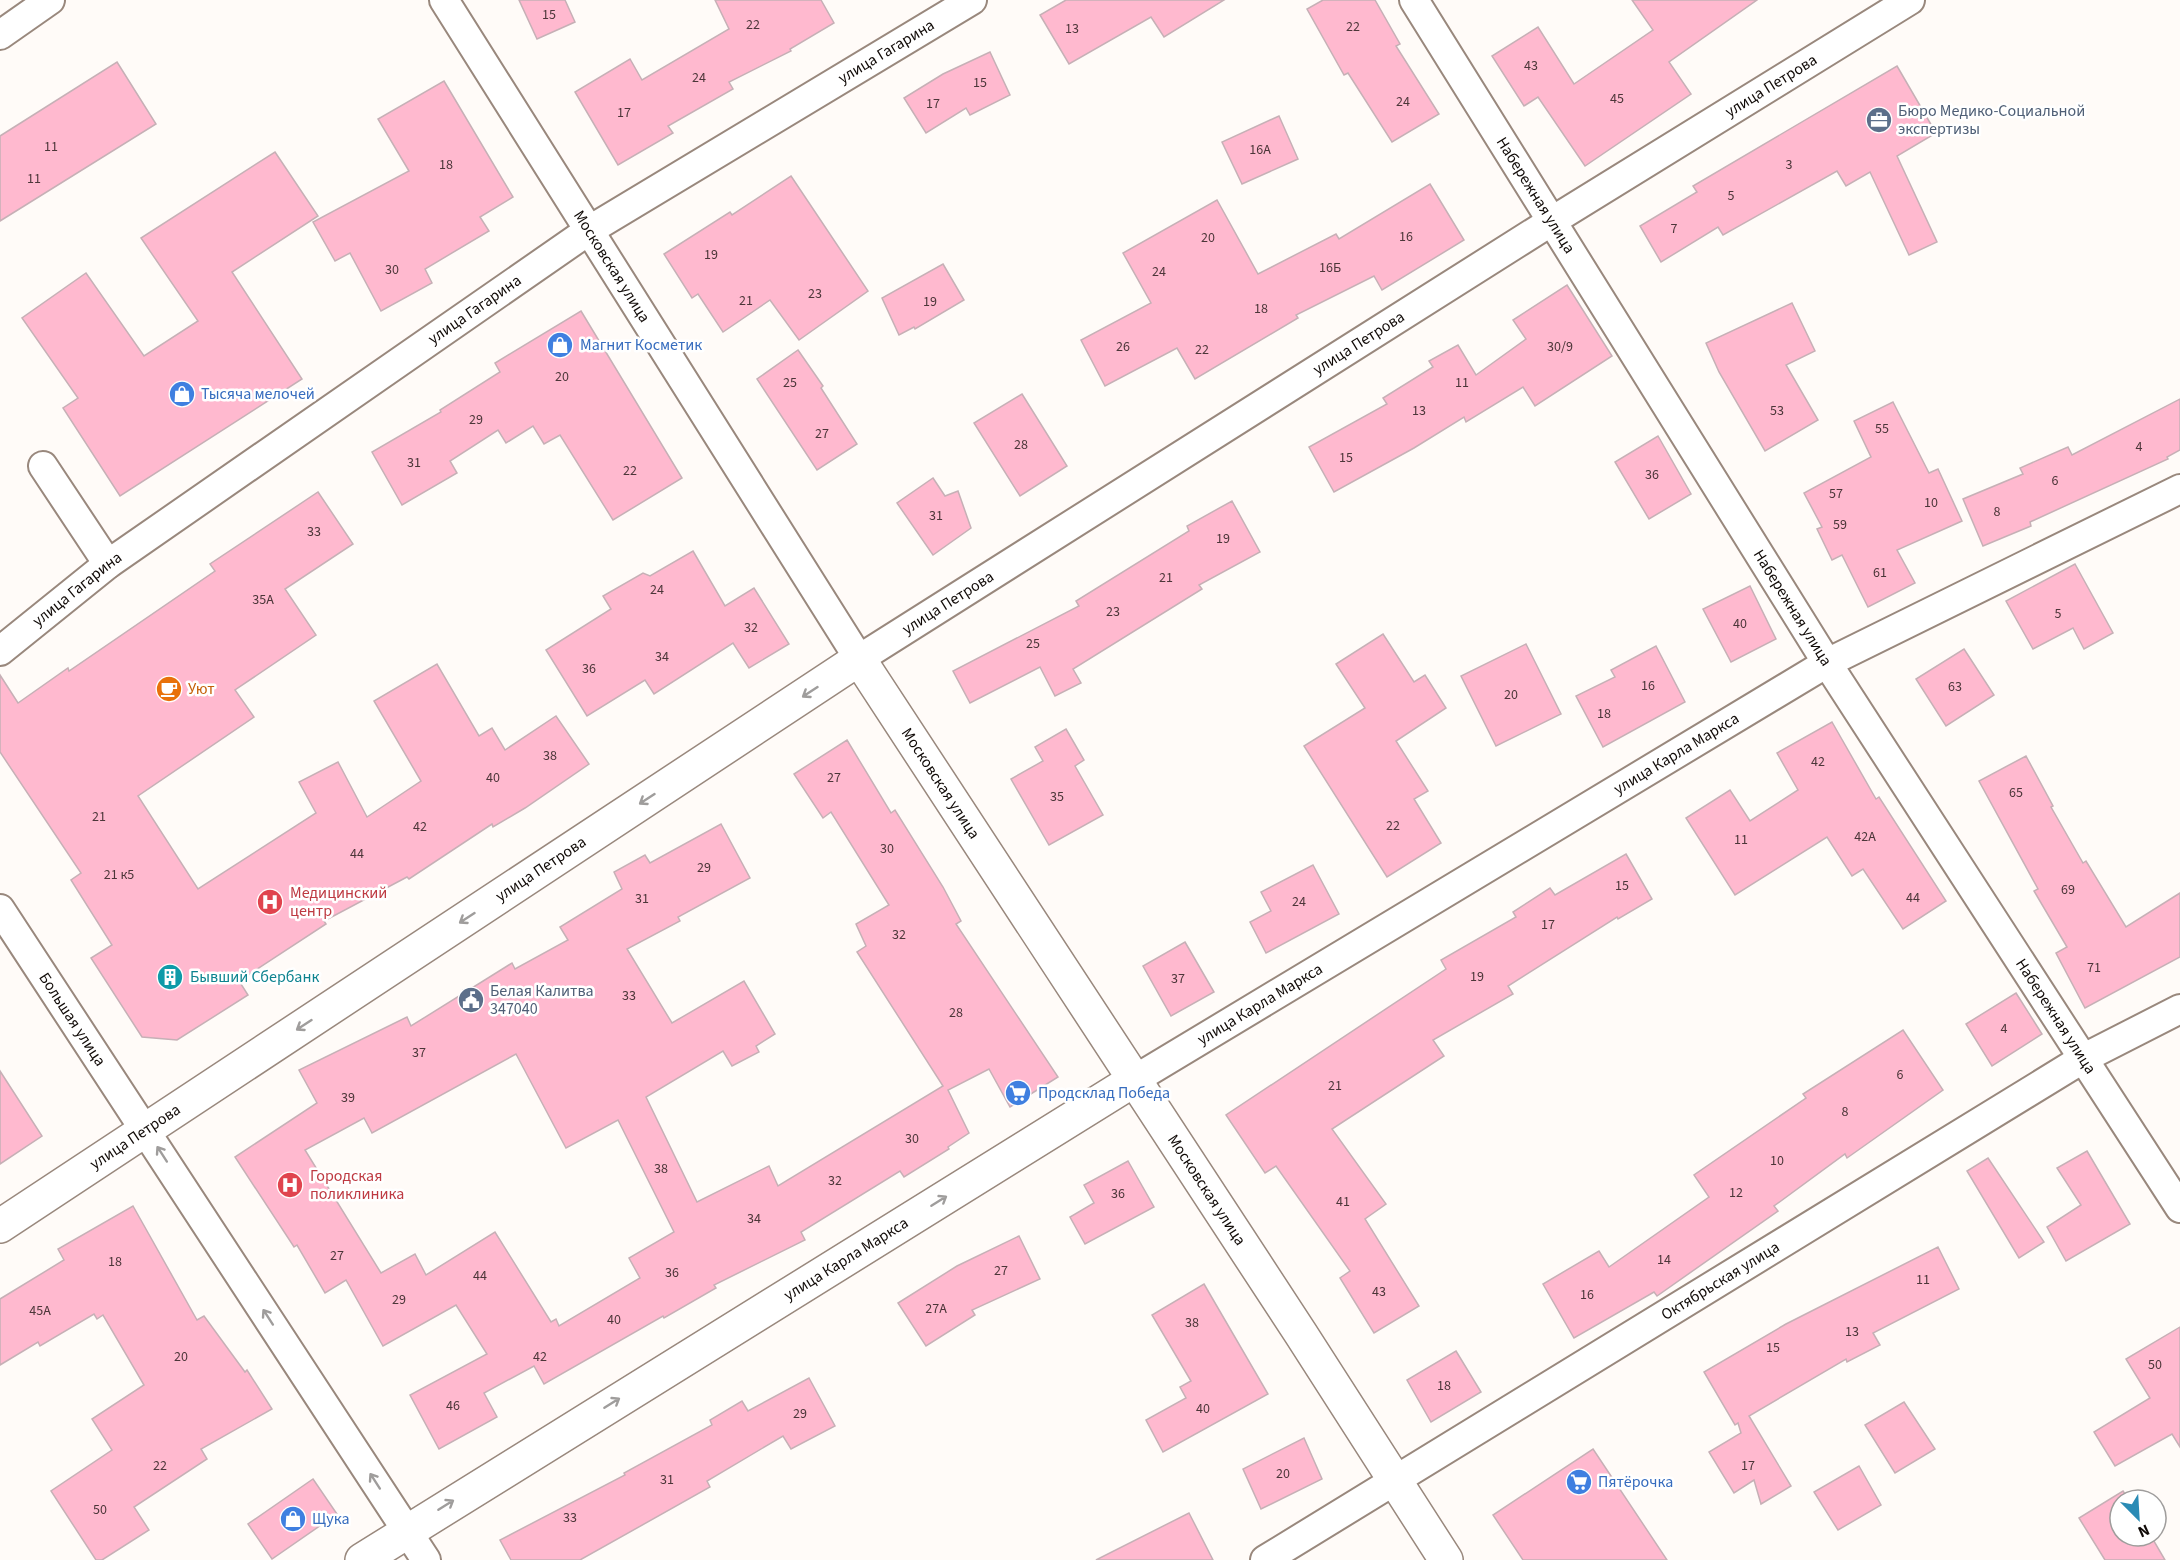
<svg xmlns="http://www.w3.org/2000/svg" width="2180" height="1560" font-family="'Source Sans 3',sans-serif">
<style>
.building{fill:#ffb9cf;stroke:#c6b0b6;stroke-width:1.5;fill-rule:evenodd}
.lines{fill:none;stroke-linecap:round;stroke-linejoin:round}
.street-casing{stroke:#99887d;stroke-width:32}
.secondary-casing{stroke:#99887d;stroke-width:36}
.street{stroke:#fff;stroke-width:28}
.secondary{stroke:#fff;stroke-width:33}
.oneway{stroke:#9f9d9c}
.labels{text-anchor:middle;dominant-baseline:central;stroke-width:5;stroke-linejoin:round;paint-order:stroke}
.number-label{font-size:14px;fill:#4c3639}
.street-label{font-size:16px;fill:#100a07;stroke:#fff}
.service-label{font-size:16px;fill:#4e5e75;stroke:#fff;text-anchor:start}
.shop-label{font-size:16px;fill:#366cbe;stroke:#fff;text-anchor:start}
.food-label{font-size:16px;fill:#c56008;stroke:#fff;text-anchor:start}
.health-label{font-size:16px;fill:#be3a42;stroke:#fff;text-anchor:start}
.culture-label{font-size:16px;fill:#0d838f;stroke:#fff;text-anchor:start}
</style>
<rect width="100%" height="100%" fill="#fffbf8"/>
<g class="building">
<polygon points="519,0 565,0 575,22 537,39"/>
<polygon points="715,0 821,0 834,23 790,49 791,51 729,82 733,89 668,126 673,133 618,165 575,92 630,59 642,80 729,29"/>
<polygon points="1066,0 1224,0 1164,37 1151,17 1069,64 1040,15"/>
<polygon points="1323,0 1375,0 1400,44 1396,46 1439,114 1392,142 1348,73 1344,75 1307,9"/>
<polygon points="1632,0 1757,0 1669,62 1691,94 1585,166 1538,97 1524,106 1492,56 1538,27 1574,84 1653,30"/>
<polygon points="990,52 1010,95 970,115 966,108 926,133 904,98 943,74"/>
<polygon points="117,62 156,124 0,221 0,136"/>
<polygon points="1897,66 1936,133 1897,156 1937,242 1909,255 1870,172 1846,186 1837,171 1723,235 1718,227 1661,262 1640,226 1697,192 1693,186"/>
<polygon points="444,81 513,197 480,217 489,231 425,269 432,283 381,311 350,253 335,261 313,222 409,171 378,119"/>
<polygon points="1279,116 1298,159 1242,184 1222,142"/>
<polygon points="275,152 318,216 232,272 302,379 120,496 63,408 78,398 22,318 86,273 144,356 198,321 141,238"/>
<polygon points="791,176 868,291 799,340 770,300 723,332 698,294 692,298 664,254 730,212 732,215"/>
<polygon points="1430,184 1464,240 1382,290 1374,276 1296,315 1298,318 1195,379 1177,348 1105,386 1081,340 1151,303 1123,253 1217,200 1258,274 1336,234 1339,239"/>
<polygon points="943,264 964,300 915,329 914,327 899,335 882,298"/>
<polygon points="1567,285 1612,356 1535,406 1523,387 1466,422 1464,417 1414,448 1334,492 1309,447 1387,404 1383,398 1433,367 1429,361 1458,345 1476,375 1526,339 1513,320"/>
<polygon points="1792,303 1815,351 1786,365 1818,420 1765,451 1719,372 1706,343"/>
<polygon points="581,311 682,478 613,520 560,435 544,444 533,426 506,443 498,430 450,461 457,473 402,505 372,452 441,412 440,410 500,372 495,363"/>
<polygon points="798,350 823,386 821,388 857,444 817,470 757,379"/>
<polygon points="1022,394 1067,466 1020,496 974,423"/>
<polygon points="2180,399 2180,450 2167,457 2168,459 2030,522 2031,526 1983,546 1963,499 2023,474 2020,468 2068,447 2072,455"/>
<polygon points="1893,402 1929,473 1938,469 1962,521 1897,550 1915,583 1868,607 1842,555 1832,560 1817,529 1822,527 1804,493 1871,457 1854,421"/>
<polygon points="1658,436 1691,494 1649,519 1615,462"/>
<polygon points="933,478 945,496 958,491 971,528 933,555 897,503"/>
<polygon points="318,492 353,544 285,589 316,635 235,690 254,717 138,796 198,889 316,813 299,782 338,762 367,817 421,781 374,701 437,664 479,736 492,728 505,750 556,716 589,764 525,808 493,827 492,824 409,879 407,877 324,921 326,924 239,981 248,995 177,1040 142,1037 91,958 112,945 71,880 81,873 0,752 0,675 18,703 68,668 69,671 215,571 210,564"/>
<polygon points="1232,501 1260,552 1199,585 1202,589 1073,669 1081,683 1055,696 1040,667 970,703 953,671 1079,606 1076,601 1189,531 1187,526"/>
<polygon points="693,551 725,606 754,588 789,644 749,668 733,643 654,694 645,680 587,716 546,650 611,609 603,596 643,573 650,576"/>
<polygon points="2075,564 2113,633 2084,649 2073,628 2033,649 2006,601"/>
<polygon points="1750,586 1776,639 1731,662 1703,609"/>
<polygon points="1383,634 1414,682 1425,675 1446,708 1396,741 1428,791 1414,799 1441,843 1387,877 1304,746 1365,708 1336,664"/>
<polygon points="1526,644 1561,714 1496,746 1461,676"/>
<polygon points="1656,646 1685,702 1603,747 1576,696 1615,677 1611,670"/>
<polygon points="1964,649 1994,695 1946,726 1916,679"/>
<polygon points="1832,722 1876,799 1879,797 1946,901 1903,929 1863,869 1852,876 1827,837 1735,895 1686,818 1730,790 1750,821 1798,790 1777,753"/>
<polygon points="1066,729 1084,760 1075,766 1103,815 1049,845 1011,779 1043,761 1035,747"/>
<path d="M847,740l44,73 4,-3 48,77 18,34 -5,3 102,153 -48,30 -21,-38 -41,21 21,43 -21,14 1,2 -45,28 -4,-6 -99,61 4,8 -91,45 2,3 -52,30 -1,-2 -119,68 -10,-18 -50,27 13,24 -58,32 -29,-54 77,-41 -31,-49 -73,41 -37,-66 -21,13 -28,-48 -3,2 -59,-90 82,-54 -18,-33 108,-53 4,9 101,-63 3,6 53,-29 -8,-13 62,-38 -8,-17 31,-17 5,8 71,-39 29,54 -72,39 2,4 -53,28 45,74 72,-42 31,53 -19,12 3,6 -27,14 -9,-15 -77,46 51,105 72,-36 9,20 165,-100 -86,-134 9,-6 -10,-22 33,-19 -58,-93 -8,6 -29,-44zM516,1054l50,94 52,-28 56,112 -45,26 11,20 -81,48 -3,-7 -5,3 -56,-90 -69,43 -11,-21 -34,19 -76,-123 59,-32 8,15z"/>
<polygon points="2026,756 2053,806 2051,807 2083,863 2086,861 2126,927 2180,893 2180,957 2085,1008 2056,953 2067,947 2034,891 2038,889 1979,781"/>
<polygon points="1626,854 1652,899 1618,919 1617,917 1508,986 1513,994 1433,1040 1444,1056 1332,1129 1386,1204 1365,1219 1419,1306 1374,1333 1340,1278 1350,1271 1276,1166 1265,1173 1226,1115 1446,969 1441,960 1516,917 1513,912 1550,888 1555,895"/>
<polygon points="1313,865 1339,914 1266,953 1250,922 1271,911 1261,892"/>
<polygon points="1185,942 1214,992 1171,1016 1143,966"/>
<polygon points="2016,993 2042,1034 1992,1066 1966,1024"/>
<polygon points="1903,1030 1943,1090 1847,1158 1845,1154 1774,1206 1778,1211 1657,1296 1654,1292 1574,1338 1543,1284 1599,1251 1609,1267 1709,1197 1694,1175 1806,1098 1803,1094"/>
<polygon points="0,1071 42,1136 0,1164"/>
<polygon points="2087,1151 2130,1224 2066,1261 2047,1227 2081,1205 2057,1168"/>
<polygon points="1988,1158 2044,1242 2019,1258 1967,1171"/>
<polygon points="1128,1161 1154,1207 1085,1244 1070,1217 1094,1203 1084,1185"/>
<polygon points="133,1206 197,1320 204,1316 245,1372 247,1370 272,1409 201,1449 207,1459 134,1507 149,1530 102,1560 96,1560 51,1491 112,1450 92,1419 144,1385 103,1315 97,1319 94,1314 40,1346 38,1342 0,1365 0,1299 64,1260 58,1249"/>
<polygon points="1019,1236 1040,1279 972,1310 975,1315 926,1346 898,1303 957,1266"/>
<polygon points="1938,1247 1959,1289 1873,1333 1880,1345 1847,1362 1846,1359 1749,1416 1791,1486 1761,1504 1754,1480 1734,1493 1709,1452 1741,1433 1738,1423 1735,1425 1704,1372 1786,1324"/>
<polygon points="1204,1284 1268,1394 1163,1452 1146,1420 1186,1398 1180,1387 1191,1381 1152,1315"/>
<polygon points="2180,1327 2180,1447 2172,1434 2115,1466 2094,1432 2150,1398 2126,1359"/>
<polygon points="1456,1351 1481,1392 1431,1422 1407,1380"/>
<polygon points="809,1378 835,1426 791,1449 783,1436 707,1481 710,1487 580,1560 511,1560 500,1540 625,1475 624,1473 712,1425 710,1420 742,1401 748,1411"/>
<polygon points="1904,1402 1935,1449 1895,1473 1865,1425"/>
<polygon points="1304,1438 1322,1479 1261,1509 1243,1469"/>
<polygon points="1593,1449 1667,1560 1523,1560 1493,1515"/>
<polygon points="1859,1466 1881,1505 1838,1530 1814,1492"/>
<polygon points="313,1479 337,1514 272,1559 248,1524"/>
<polygon points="2123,1491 2129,1500 2120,1500 2120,1536 2151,1536 2165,1560 2105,1560 2079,1518"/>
<polygon points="1189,1513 1213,1560 1096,1560"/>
</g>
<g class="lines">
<g class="street-casing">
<g id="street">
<path id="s1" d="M444,0l415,659 693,-438 358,-221"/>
<path id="s2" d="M1414,0l413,663 353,545"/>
<polyline points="0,35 50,0"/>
<polyline points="43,466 108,564"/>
<path id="s3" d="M0,651l108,-87 480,-333 384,-231"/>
<path id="s4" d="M0,909l426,651"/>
<path id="s5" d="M1134,1080l693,-417 353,-174"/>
<path id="s6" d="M1265,1560l819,-502 96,-49"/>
</g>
</g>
<g class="secondary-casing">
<g id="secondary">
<path id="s7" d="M0,1226l859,-567 442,675 145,226"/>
<path id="s8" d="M362,1560l772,-480"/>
</g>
</g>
<use href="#street" class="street"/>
<use href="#secondary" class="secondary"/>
</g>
<defs><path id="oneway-shaft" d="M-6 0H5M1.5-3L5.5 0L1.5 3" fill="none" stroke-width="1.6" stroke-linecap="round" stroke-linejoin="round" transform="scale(1.5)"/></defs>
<g class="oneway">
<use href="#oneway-shaft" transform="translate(810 692) rotate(147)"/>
<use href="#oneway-shaft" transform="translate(647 799) rotate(147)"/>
<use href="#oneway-shaft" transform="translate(467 918) rotate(147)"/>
<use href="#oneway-shaft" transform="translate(304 1025) rotate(147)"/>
<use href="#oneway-shaft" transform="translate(162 1154) rotate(-123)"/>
<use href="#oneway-shaft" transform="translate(939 1201) rotate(-32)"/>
<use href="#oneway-shaft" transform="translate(268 1317) rotate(-123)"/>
<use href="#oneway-shaft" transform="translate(612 1403) rotate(-32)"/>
<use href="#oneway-shaft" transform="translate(375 1481) rotate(-123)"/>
<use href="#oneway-shaft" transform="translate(446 1505) rotate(-32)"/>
</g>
<defs>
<g id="office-disc" transform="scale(1.35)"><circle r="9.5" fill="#5c6f8a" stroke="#fff"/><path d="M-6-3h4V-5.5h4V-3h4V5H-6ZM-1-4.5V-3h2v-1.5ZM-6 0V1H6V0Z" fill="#fff"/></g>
<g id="shop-disc" transform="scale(1.35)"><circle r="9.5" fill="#3f7fe0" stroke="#fff"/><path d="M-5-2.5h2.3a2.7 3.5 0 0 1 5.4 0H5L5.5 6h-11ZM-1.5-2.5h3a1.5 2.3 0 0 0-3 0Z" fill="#fff"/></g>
<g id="cafe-disc" transform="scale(1.35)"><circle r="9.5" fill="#e8710a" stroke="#fff"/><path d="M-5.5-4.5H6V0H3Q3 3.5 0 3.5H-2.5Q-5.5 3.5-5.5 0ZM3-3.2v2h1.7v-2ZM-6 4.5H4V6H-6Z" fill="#fff"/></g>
<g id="hospital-disc" transform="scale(1.35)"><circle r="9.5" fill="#e0444e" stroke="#fff"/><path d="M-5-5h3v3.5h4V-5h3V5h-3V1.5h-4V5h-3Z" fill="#fff"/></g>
<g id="building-disc" transform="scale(1.35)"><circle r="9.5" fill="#0f9aa8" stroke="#fff"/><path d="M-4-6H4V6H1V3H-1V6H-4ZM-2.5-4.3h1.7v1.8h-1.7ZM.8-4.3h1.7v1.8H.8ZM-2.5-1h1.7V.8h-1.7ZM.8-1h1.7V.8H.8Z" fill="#fff"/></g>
<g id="civic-disc" transform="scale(1.35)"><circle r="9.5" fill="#5c6f8a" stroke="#fff"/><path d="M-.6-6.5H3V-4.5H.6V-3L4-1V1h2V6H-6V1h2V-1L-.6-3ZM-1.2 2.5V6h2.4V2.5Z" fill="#fff"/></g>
<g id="supermarket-disc" transform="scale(1.35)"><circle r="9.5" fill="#3f7fe0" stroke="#fff"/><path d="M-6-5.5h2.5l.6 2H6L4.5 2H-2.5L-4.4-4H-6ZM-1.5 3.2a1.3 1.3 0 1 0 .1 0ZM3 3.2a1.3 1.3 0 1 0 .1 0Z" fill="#fff"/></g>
</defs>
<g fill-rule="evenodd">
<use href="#office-disc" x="1879" y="120"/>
<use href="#shop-disc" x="560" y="345"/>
<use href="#shop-disc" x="182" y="394"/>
<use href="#cafe-disc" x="169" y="689"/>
<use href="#hospital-disc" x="270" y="902"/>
<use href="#building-disc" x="170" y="977"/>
<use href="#civic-disc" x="471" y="1000"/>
<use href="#supermarket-disc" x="1018" y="1093"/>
<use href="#hospital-disc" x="290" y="1185"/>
<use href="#supermarket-disc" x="1579" y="1482"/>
<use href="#shop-disc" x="293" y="1519"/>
</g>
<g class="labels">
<g class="number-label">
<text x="549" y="15">15</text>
<text x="753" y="25">22</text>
<text x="1353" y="27">22</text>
<text x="1072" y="29">13</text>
<text x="1531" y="66">43</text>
<text x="699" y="78">24</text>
<text x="980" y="83">15</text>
<text x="1617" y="99">45</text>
<text x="1403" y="102">24</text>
<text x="933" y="104">17</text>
<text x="624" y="113">17</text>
<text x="51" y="147">11</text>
<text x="1260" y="150">16А</text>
<text x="446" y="165">18</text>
<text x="1789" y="165">3</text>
<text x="34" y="179">11</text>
<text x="1731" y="196">5</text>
<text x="1674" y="229">7</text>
<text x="1406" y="237">16</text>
<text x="1208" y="238">20</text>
<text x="711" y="255">19</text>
<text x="1330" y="268">16Б</text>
<text x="392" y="270">30</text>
<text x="1159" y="272">24</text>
<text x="815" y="294">23</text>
<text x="746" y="301">21</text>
<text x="930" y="302">19</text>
<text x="1261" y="309">18</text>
<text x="1123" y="347">26</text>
<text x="1560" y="347">30/9</text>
<text x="1202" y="350">22</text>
<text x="562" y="377">20</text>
<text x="790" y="383">25</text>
<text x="1462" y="383">11</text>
<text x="1419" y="411">13</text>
<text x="1777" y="411">53</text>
<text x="476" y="420">29</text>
<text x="1882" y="429">55</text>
<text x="822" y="434">27</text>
<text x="1021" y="445">28</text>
<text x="2139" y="447">4</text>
<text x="1346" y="458">15</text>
<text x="414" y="463">31</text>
<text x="630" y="471">22</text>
<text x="1652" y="475">36</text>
<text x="2055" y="481">6</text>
<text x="1836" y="494">57</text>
<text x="1931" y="503">10</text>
<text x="1997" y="512">8</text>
<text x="936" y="516">31</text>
<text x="1840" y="525">59</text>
<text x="314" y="532">33</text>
<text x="1223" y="539">19</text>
<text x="1880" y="573">61</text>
<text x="1166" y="578">21</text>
<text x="657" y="590">24</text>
<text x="263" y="600">35А</text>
<text x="1113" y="612">23</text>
<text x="2058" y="614">5</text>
<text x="1740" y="624">40</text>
<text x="751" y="628">32</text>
<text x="1033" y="644">25</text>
<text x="662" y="657">34</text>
<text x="589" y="669">36</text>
<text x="1648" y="686">16</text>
<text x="1955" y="687">63</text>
<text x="1511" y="695">20</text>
<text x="1604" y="714">18</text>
<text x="550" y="756">38</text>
<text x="1818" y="762">42</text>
<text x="493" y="778">40</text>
<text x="834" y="778">27</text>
<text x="2016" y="793">65</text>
<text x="1057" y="797">35</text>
<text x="99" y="817">21</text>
<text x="1393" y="826">22</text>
<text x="420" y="827">42</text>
<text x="1865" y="837">42А</text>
<text x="1741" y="840">11</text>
<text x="887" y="849">30</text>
<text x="357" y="854">44</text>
<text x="704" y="868">29</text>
<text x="119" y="875">21 к5</text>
<text x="1622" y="886">15</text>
<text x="2068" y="890">69</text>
<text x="1913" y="898">44</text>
<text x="642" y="899">31</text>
<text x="1299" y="902">24</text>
<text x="1548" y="925">17</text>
<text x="899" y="935">32</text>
<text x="2094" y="968">71</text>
<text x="1477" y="977">19</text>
<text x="1178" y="979">37</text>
<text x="629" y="996">33</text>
<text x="956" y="1013">28</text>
<text x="2004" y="1029">4</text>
<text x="419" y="1053">37</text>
<text x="1900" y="1075">6</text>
<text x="1335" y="1086">21</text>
<text x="348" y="1098">39</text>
<text x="1845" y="1112">8</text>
<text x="912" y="1139">30</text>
<text x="1777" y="1161">10</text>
<text x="661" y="1169">38</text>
<text x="835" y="1181">32</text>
<text x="1736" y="1193">12</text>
<text x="1118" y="1194">36</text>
<text x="1343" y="1202">41</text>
<text x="754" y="1219">34</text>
<text x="337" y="1256">27</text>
<text x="1664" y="1260">14</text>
<text x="115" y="1262">18</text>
<text x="1001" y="1271">27</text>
<text x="672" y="1273">36</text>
<text x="480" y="1276">44</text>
<text x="1923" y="1280">11</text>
<text x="1379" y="1292">43</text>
<text x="1587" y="1295">16</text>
<text x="399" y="1300">29</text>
<text x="936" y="1309">27А</text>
<text x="40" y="1311">45А</text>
<text x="614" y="1320">40</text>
<text x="1192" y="1323">38</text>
<text x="1852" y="1332">13</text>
<text x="1773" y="1348">15</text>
<text x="181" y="1357">20</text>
<text x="540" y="1357">42</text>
<text x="2155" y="1365">50</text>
<text x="1444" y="1386">18</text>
<text x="453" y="1406">46</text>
<text x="1203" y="1409">40</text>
<text x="800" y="1414">29</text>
<text x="160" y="1466">22</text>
<text x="1748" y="1466">17</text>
<text x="1283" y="1474">20</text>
<text x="667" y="1480">31</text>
<text x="100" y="1510">50</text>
<text x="570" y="1518">33</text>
</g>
<g class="street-label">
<text stroke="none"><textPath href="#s3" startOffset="1071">улица Гагарина</textPath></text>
<text stroke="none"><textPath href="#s1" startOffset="1856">улица Петрова</textPath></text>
<text stroke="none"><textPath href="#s2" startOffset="230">Набережная улица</textPath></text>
<text stroke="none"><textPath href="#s1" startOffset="315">Московская улица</textPath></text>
<text stroke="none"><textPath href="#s3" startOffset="585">улица Гагарина</textPath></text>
<text stroke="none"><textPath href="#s1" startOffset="1370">улица Петрова</textPath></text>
<text stroke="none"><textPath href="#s3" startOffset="99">улица Гагарина</textPath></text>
<text stroke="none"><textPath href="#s1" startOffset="884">улица Петрова</textPath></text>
<text stroke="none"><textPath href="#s2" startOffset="716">Набережная улица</textPath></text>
<text stroke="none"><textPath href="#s5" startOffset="633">улица Карла Маркса</textPath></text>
<text stroke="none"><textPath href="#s7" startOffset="1178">Московская улица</textPath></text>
<text stroke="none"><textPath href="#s7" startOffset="648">улица Петрова</textPath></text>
<text stroke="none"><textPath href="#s5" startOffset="147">улица Карла Маркса</textPath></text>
<text stroke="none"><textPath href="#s2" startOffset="1202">Набережная улица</textPath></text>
<text stroke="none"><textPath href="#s4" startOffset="132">Большая улица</textPath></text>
<text stroke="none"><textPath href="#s7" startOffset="162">улица Петрова</textPath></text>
<text stroke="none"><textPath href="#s7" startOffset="1664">Московская улица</textPath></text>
<text stroke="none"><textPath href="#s8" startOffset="570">улица Карла Маркса</textPath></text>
<text stroke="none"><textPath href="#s6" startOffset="534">Октябрьская улица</textPath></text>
</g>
<g class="service-label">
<text x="1898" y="111">Бюро Медико-Социальной<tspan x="1898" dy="18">экспертизы</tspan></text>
<text x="490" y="991">Белая Калитва<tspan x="490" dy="18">347040</tspan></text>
</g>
<g class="shop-label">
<text x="580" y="345">Магнит Косметик</text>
<text x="201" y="394">Тысяча мелочей</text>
<text x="1038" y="1093">Продсклад Победа</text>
<text x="1598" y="1482">Пятёрочка</text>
<text x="312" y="1519">Щука</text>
</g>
<g class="food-label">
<text x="188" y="689">Уют</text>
</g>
<g class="health-label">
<text x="290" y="893">Медицинский<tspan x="290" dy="18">центр</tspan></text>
<text x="310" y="1176">Городская<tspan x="310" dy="18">поликлиника</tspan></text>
</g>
<g class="culture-label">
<text x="190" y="977">Бывший Сбербанк</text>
</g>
</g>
<g transform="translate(2138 1518) rotate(156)"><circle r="28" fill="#ffffff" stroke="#9f9d9c" stroke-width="1.5"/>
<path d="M0-4.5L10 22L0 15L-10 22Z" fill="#2a8bb5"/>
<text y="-9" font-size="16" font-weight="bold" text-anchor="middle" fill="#100a07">N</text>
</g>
</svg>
